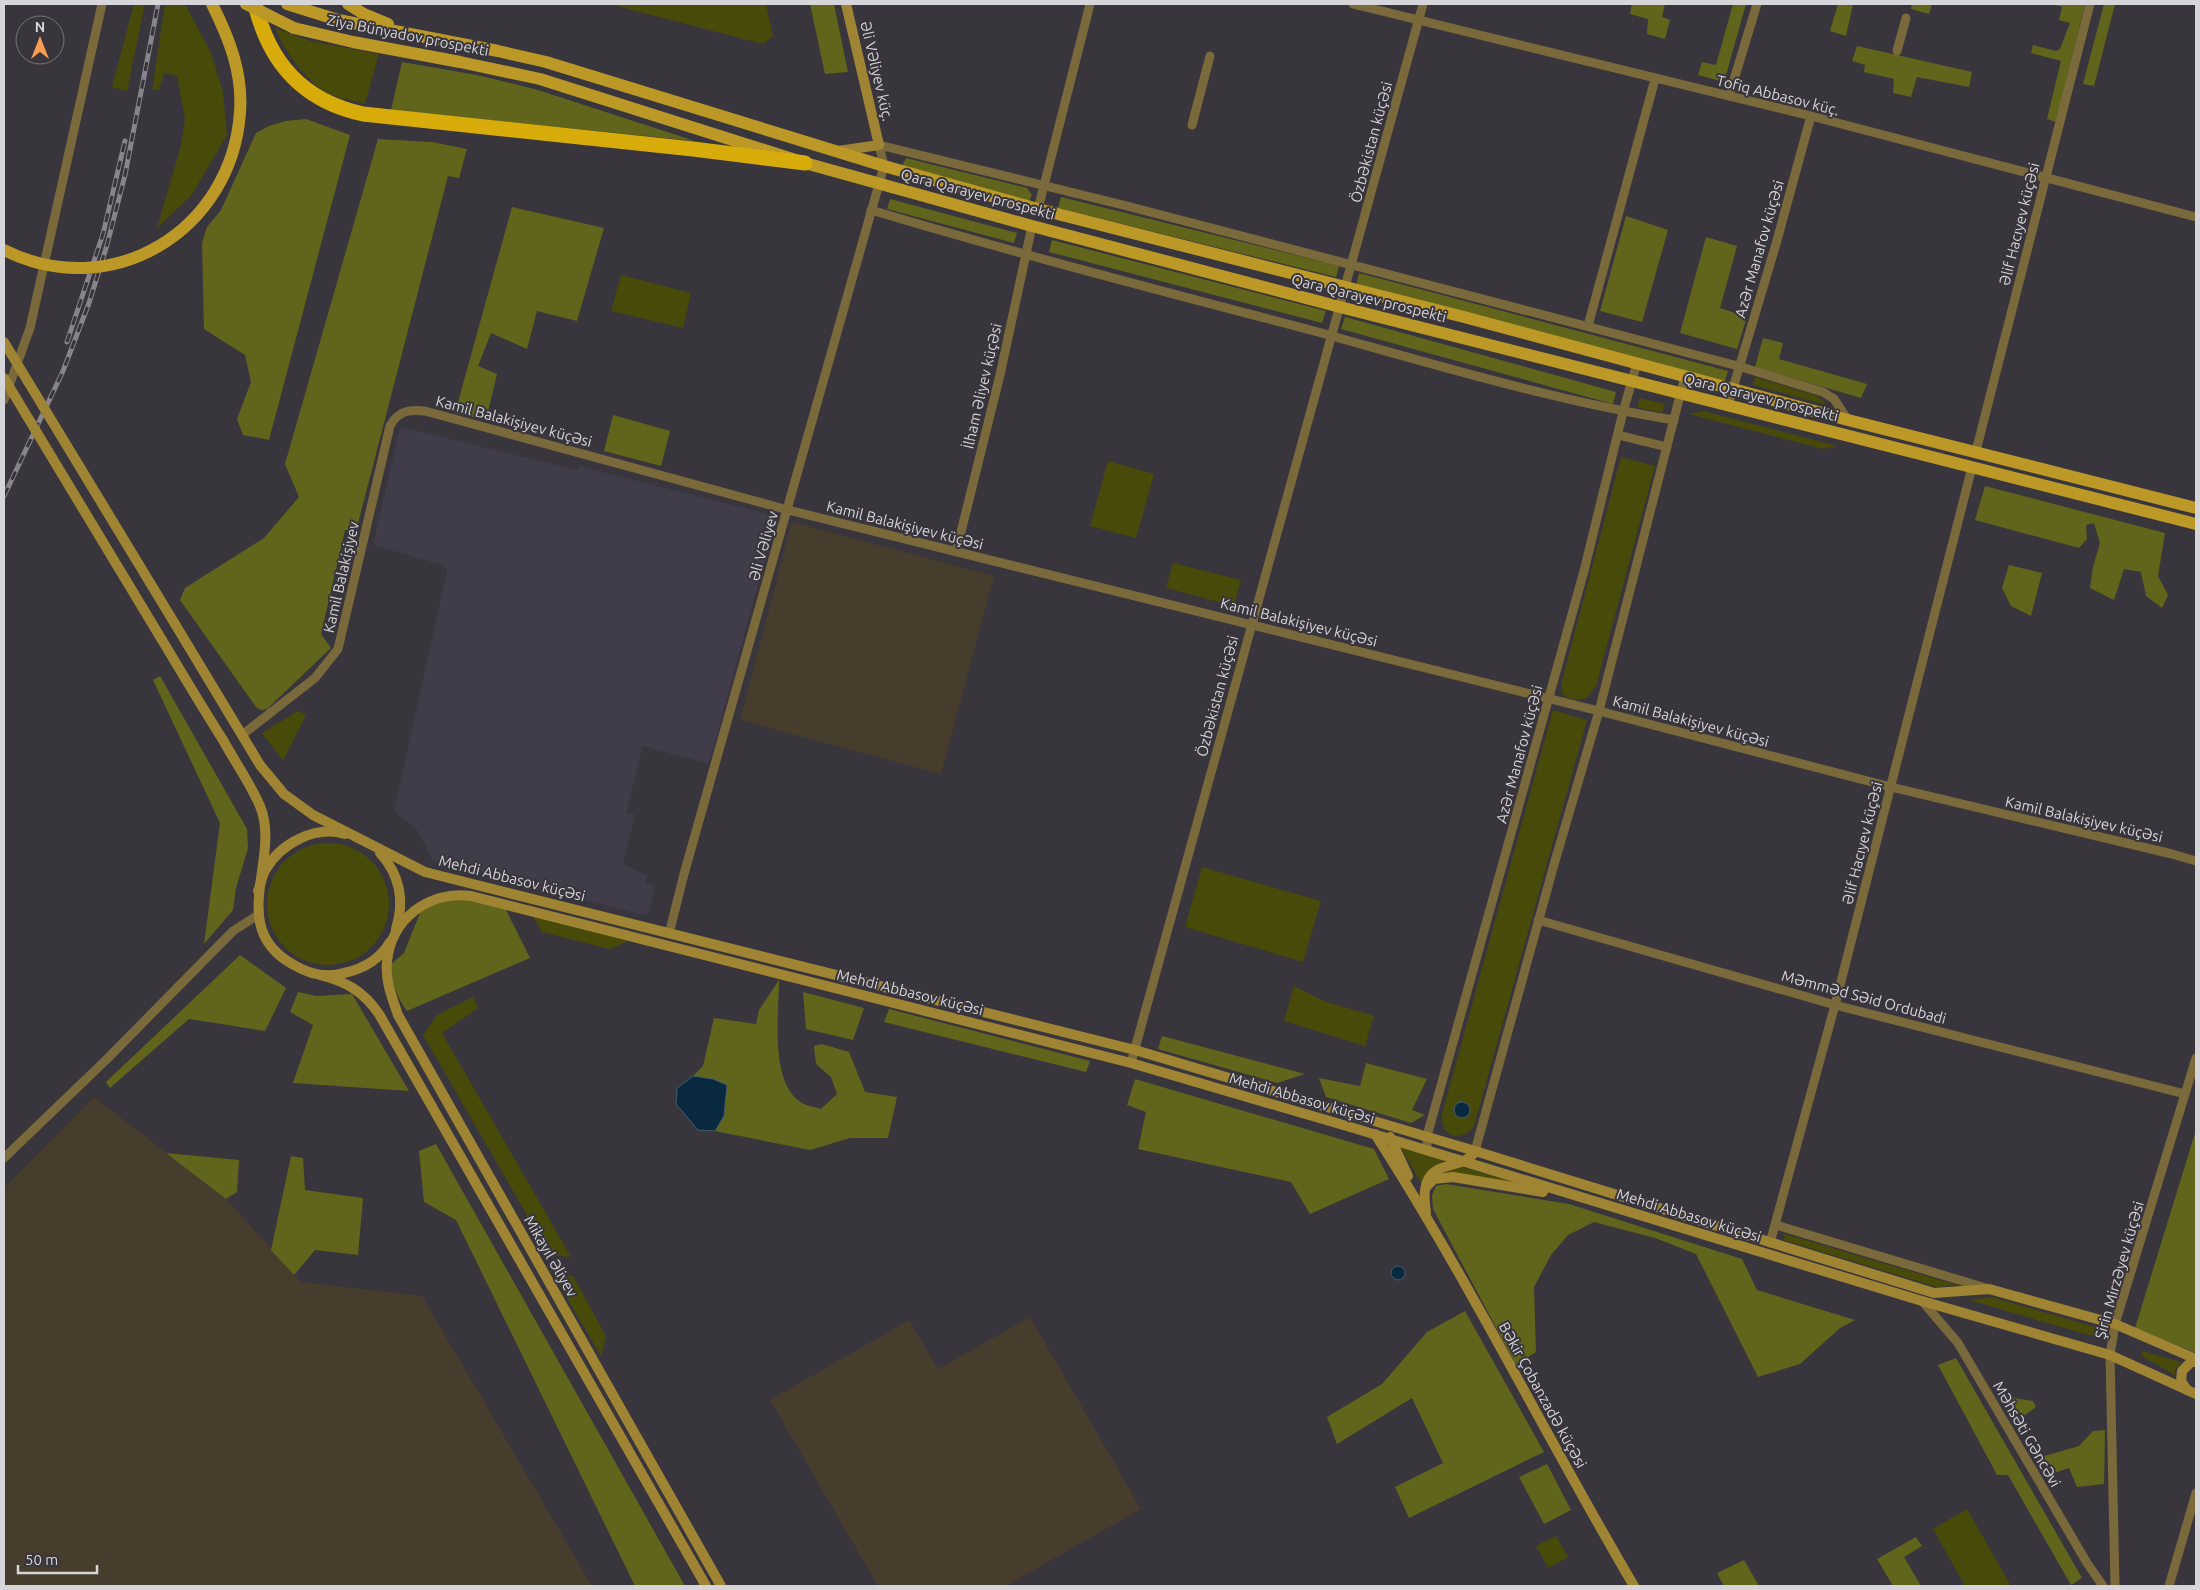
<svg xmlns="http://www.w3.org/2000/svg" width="2200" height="1590" font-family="Ubuntu,sans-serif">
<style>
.built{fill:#413c49}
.industrial{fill:#473d2d}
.green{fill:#484a09}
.forest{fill:#61651c}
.water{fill:#082940;stroke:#465d6e}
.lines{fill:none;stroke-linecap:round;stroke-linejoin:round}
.street{stroke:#7a693a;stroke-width:9}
.secondary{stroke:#9f8433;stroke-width:10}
.primary{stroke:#bc9927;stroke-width:12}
.highway{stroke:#d6ab0a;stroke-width:15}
.rail-casing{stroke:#87858b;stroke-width:5}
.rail{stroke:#38353c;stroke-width:3;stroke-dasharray:9;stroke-linecap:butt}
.secondary-bridge{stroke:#9f8433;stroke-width:10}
.primary-bridge{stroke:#bc9927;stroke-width:12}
.labels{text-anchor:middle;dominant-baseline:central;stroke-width:4;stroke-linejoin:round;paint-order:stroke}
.street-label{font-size:15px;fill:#d6d5d9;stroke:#38353c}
</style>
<rect width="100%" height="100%" fill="#38353c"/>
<polygon class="built" points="400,427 577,470 579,466 772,515 775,522 709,764 643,746 626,812 635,815 623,864 647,876 646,883 655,886 649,912 643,915 433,861 417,830 394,811 447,571 443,565 373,545"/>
<g class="industrial">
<polygon points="792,522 994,576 941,774 740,720"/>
<polygon points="94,1097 226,1199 301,1282 422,1296 592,1586 4,1586 4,1188"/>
<polygon points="1030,1317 1141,1509 1006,1586 878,1586 770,1400 909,1320 938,1369"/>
</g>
<g class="green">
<polygon points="134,4 145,4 127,91 112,87"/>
<polygon points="165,4 185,4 211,53 223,92 227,135 191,196 157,228 181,145 185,119 177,76 164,73 159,90 152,90"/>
<polygon points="613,4 766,4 773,36 763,44 613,5"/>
<path d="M275,28l35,13 69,13 -14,50c-13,-4 -30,-6 -41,-13 -20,-13 -40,-41 -49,-63z"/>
<polygon points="621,275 691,293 683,328 611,311"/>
<polygon points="1755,377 1818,396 1827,405 1753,385"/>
<polygon points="1640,398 1665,404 1662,413 1637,407"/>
<polygon points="1703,411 1837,446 1823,449 1689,414"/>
<path d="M1621,457l34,9 -59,220 -9,12c-10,2 -17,3 -25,-5l-1,-8z"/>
<polygon points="1108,461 1154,474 1136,538 1090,526"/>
<polygon points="1173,563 1241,580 1234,606 1166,588"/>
<path d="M1553,710l34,10 -113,406c-13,18 -35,10 -32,-12z"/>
<polygon points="298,711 306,715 283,761 262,733"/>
<circle cx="328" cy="904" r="61"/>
<polygon points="1202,867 1321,901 1303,962 1185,927"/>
<polygon points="533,916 628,941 610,949 542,932"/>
<polygon points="1294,986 1324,1001 1374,1016 1365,1046 1284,1021"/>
<polygon points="473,997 478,1008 442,1033 571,1257 550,1255 423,1035 437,1015"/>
<polygon points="1400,1146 1444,1161 1426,1174 1421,1183"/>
<polygon points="1458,1166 1515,1182 1444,1173"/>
<polygon points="1785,1234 1957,1285 1937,1287 1783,1240"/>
<polygon points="554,1276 573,1276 606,1336 601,1356"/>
<polygon points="1992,1297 2102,1329 2099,1338 1969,1300"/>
<polygon points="2142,1351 2181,1362 2175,1370 2175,1375 2142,1356"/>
<polygon points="1967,1509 2011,1586 1965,1586 1933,1529"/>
<polygon points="1556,1536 1568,1557 1548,1568 1536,1546"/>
</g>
<g class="forest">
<polygon points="810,4 834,4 848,72 825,74"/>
<polygon points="1632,4 1665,4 1662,17 1670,20 1665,39 1647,34 1648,19 1630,14"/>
<polygon points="1733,4 1746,4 1724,82 1698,75 1702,62 1716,65"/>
<polygon points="1838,4 1853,4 1846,36 1830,31"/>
<polygon points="1912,4 1932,4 1929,14 1911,9"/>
<polygon points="2053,4 2085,4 2056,122 2047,119 2061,61 2031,53 2033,45 2056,51 2060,49 2070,23 2059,20 2062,7"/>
<polygon points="2104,4 2115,4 2094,86 2083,84"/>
<polygon points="1857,46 1972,72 1969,87 1917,77 1911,97 1893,93 1894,79 1864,72 1865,65 1852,61"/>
<polygon points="402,62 477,75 538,90 695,141 391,110"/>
<polygon points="306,119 350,135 269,440 243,435 237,419 251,382 245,355 204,329 202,243 207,227 221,210 256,133 269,126 286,121"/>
<polygon points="378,139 432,142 467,149 459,178 448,176 356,531 345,530 321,634 331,648 267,709 261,710 256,707 180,600 185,588 264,538 299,497 285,464"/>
<polygon points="906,158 1027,188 1032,195 1029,201 902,166"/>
<polygon points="1061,197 1339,266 1336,277 1058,208"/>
<polygon points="890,199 1017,233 1014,243 887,209"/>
<polygon points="512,207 604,228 577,321 537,311 527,349 491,333 478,366 497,374 486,420 455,413"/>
<polygon points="1626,216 1668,230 1642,322 1600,311"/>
<polygon points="1706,237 1737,246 1720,308 1747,317 1737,349 1680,333"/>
<polygon points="1052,240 1326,311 1322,323 1049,252"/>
<polygon points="1359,273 1728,371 1724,384 1356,286"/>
<polygon points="1345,317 1616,392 1613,404 1341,329"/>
<polygon points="1763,338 1783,343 1779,359 1867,384 1861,398 1755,367"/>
<polygon points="613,415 670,431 661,466 604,451"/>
<polygon points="1985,486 2165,533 2158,576 2168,595 2162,608 2146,596 2141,572 2124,569 2114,600 2090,588 2093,567 2100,543 2094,523 2086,525 2087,539 2079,548 1975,520"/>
<polygon points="2009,565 2042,573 2031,616 2011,606 2002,588"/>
<polygon points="160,676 247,829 248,848 236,888 233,910 204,944 220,823 153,680"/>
<path d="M454,898l50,8 26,52 -123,53c-11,-15 -15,-27 -17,-46l14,-12 16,-40 11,-8z"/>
<polygon points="240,955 286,988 265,1031 189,1019 110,1088 106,1082"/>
<path d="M779,980c0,34 -10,103 23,123 5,3 13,4 19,6l16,-15 -6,-17 -15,-13 -2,-18 8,-2 27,8 16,40 32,5 -9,41h-38l-40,12 -95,-19 9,-15 -11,-37 -20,-3 10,-10 11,-48 42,6 3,-14z"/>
<polygon points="298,992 316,996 352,994 409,1091 293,1083 313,1025 290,1012"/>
<polygon points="803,992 864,1008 853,1040 806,1029"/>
<polygon points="889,1009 1090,1061 1086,1072 884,1022"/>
<polygon points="1162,1036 1305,1074 1277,1083 1158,1049"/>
<polygon points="1366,1063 1427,1079 1412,1110 1425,1115 1411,1123 1326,1097 1319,1078 1360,1086"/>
<polygon points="1135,1079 1374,1149 1389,1179 1310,1214 1291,1182 1138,1149 1146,1112 1127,1105"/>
<polygon points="2196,1130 2196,1353 2135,1328"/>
<polygon points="436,1144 685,1586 635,1586 456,1220 424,1202 419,1151"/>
<polygon points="166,1153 239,1160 237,1192 226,1199"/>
<polygon points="291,1156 303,1158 305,1190 363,1198 358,1255 315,1250 294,1275 271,1250"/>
<polygon points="1446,1184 1569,1204 1742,1259 1757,1290 1855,1320 1840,1328 1800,1364 1758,1377 1696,1254 1655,1238 1594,1222 1568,1235 1551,1255 1534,1287 1536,1352 1516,1365 1433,1209 1432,1195 1436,1186"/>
<polygon points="1465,1311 1544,1452 1409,1518 1395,1487 1443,1463 1412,1398 1337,1444 1327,1417 1382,1384 1427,1332"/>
<polygon points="1956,1358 2082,1578 2071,1585 2008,1475 1997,1475 1938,1365"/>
<polygon points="2002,1396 2033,1401 2036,1407 2018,1420"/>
<polygon points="2105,1430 2104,1484 2077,1487 2069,1468 2051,1474 2041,1457 2079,1446 2093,1431"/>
<polygon points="1547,1464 1571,1510 1544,1524 1519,1477"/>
<polygon points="1916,1537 1922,1546 1904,1557 1921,1586 1893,1586 1877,1559"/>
<polygon points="1744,1560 1759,1586 1724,1586 1717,1573"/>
</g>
<g class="water">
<polygon points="693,1076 713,1079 727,1085 724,1116 715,1131 698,1130 676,1104 677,1088"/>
<circle cx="1462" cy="1110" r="8"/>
<circle cx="1398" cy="1273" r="7"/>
</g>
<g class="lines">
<g class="street">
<polyline points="1353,4 1811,116 2196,217"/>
<polyline points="1897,51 1906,18"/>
<polyline points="1729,96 1757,4"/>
<polyline points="1192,125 1210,56"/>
<polyline points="1038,209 1090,4"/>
<path d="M871,210c147,44 295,82 443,121 119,33 238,69 360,89"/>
<polyline points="1588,326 1655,79"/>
<polyline points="4,400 30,328 102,4"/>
<polyline points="1728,405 1776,244 1811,116"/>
<polyline points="1618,435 1667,447"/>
<polyline points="1976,451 2090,4"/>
<polyline points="956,552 1000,375 1032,226"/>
<path d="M242,735l73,-57 23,-29 52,-223c8,-15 19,-17 35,-15l363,99 811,201 292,76 281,67 24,7"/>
<polyline points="1538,920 1835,1005 2185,1094"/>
<polyline points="669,934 684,874 879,184 884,166 879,145 1127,206 1738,366 1823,392 1834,399 1848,420"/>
<polyline points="1131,1063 1423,4"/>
<polyline points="1475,1151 1555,861 1599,711 1685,376"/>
<polyline points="1430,1152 1427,1147 1427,1136 1584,571 1623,412 1637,363"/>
<polyline points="4,1158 107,1059 233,931 258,915"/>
<polyline points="1776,1225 1986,1288"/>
<polyline points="1770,1243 1835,1005 1972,467"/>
<polyline points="1922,1301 1958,1343 2087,1563 2103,1586"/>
<polyline points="2115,1586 2110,1355 2115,1324 2196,1058"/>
<polyline points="2169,1586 2196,1493"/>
</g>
<g class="secondary">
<polyline points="838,151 879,145 846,4"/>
<polyline points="175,624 260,765 284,794 313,815 425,872 1135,1050 1475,1151 1934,1293 1989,1289 2115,1324 2196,1359"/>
<path d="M162,640c20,33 40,67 61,100 12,22 27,43 37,66 22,53 -35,122 34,159 15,9 33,13 50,8 19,-4 36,-14 46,-31"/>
<path d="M380,853c20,22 25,47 16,76"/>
<path d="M258,891c3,-7 4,-16 8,-22 15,-26 50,-44 79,-35"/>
<path d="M320,975c27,7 43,16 59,39l327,572"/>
<path d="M1375,1134c94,146 171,303 259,452"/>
<polyline points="1390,1137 1408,1176"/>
<polyline points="1426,1187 1434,1179 1453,1177 1543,1192"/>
<path d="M1426,1212c-10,-60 36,-37 49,-61"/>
<polyline points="2187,1390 2181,1381 2182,1371 2191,1362 2196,1362"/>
<path d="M721,1586l-323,-571c-6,-18 -13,-34 -11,-53 4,-43 42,-72 84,-66l660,167 226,66 565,172 188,54 86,39"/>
</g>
<g class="primary">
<polyline points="287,4 338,20 498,51 546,62 884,166 1038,209 1464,317 1848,420 2196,508"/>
<polyline points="348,4 364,14 388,24"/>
<polyline points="294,28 353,42 460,62 540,79 805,163 1032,226 1340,307 2196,524"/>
</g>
<path class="highway" d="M255,4c14,59 48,97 108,110l330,35 112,14"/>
<g class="rail-casing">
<g id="rail">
<polyline points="67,342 103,234 125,141"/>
<polyline points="4,496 63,371 89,303 107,245 125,175 158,4"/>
</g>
</g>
<use href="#rail" class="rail"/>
<g class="secondary-bridge">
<polyline points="4,342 175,624"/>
<polyline points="4,378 162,640"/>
</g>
<g class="primary-bridge">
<polyline points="246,4 294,28"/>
<path d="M4,250c107,54 228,-19 236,-138 3,-39 -11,-74 -28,-108"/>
</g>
</g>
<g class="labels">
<g class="street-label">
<text transform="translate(408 35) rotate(11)">Ziya Bünyadov prospekti</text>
<text transform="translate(877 71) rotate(77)">Əli Vəliyev küç.</text>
<text transform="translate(1778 95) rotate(14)">Tofiq Abbasov küç.</text>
<text transform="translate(1371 142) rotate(-75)">Özbəkistan küçəsi</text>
<text transform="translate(978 194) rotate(15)">Qara Qarayev prospekti</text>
<text transform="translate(2019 224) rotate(-76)">Əlif Hacıyev küçəsi</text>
<text transform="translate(1759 249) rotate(-74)">Azər Manafov küçəsi</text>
<text transform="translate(1369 298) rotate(14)">Qara Qarayev prospekti</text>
<text transform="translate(982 386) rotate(-77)">İlham Əliyev küçəsi</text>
<text transform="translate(1761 397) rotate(14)">Qara Qarayev prospekti</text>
<text transform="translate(514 421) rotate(15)">Kamil Balakişiyev küçəsi</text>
<text transform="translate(905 525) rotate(14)">Kamil Balakişiyev küçəsi</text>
<text transform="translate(763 546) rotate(-74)">Əli Vəliyev</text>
<text transform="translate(341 577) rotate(-77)">Kamil Balakişiyev</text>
<text transform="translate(1299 622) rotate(14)">Kamil Balakişiyev küçəsi</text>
<text transform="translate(1217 696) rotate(-75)">Özbəkistan küçəsi</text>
<text transform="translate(1691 721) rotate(15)">Kamil Balakişiyev küçəsi</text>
<text transform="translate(1519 754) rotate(-75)">Azər Manafov küçəsi</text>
<text transform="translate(2084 819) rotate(13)">Kamil Balakişiyev küçəsi</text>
<text transform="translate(1862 843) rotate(-76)">Əlif Hacıyev küçəsi</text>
<text transform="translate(512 878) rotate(14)">Mehdi Abbasov küçəsi</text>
<text transform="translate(910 992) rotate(14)">Mehdi Abbasov küçəsi</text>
<text transform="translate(1864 997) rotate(15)">Məmməd Səid Ordubadi</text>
<text transform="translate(1302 1098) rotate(16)">Mehdi Abbasov küçəsi</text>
<text transform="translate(1689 1215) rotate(17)">Mehdi Abbasov küçəsi</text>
<text transform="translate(551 1256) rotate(60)">Mikayıl Əliyev</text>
<text transform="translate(2119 1270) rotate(-74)">Şirin Mirzəyev küçəsi</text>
<text transform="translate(1543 1395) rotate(61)">Bəkir Çobanzadə küçəsi</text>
<text transform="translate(2027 1434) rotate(60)">Məhsəti Gəncəvi</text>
</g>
</g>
<rect width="2200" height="1590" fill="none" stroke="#d6d5d9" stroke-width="10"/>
<g transform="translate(40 40)"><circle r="24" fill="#38353c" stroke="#77757b"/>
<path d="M0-4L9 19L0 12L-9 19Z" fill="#fb9e52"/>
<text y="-8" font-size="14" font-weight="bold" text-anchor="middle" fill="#d6d5d9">N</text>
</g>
<path d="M18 1565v8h79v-8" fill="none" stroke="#d6d5d9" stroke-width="2.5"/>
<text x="25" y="1565" font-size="15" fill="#d6d5d9" stroke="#38353c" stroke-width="4" paint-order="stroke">50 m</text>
</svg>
